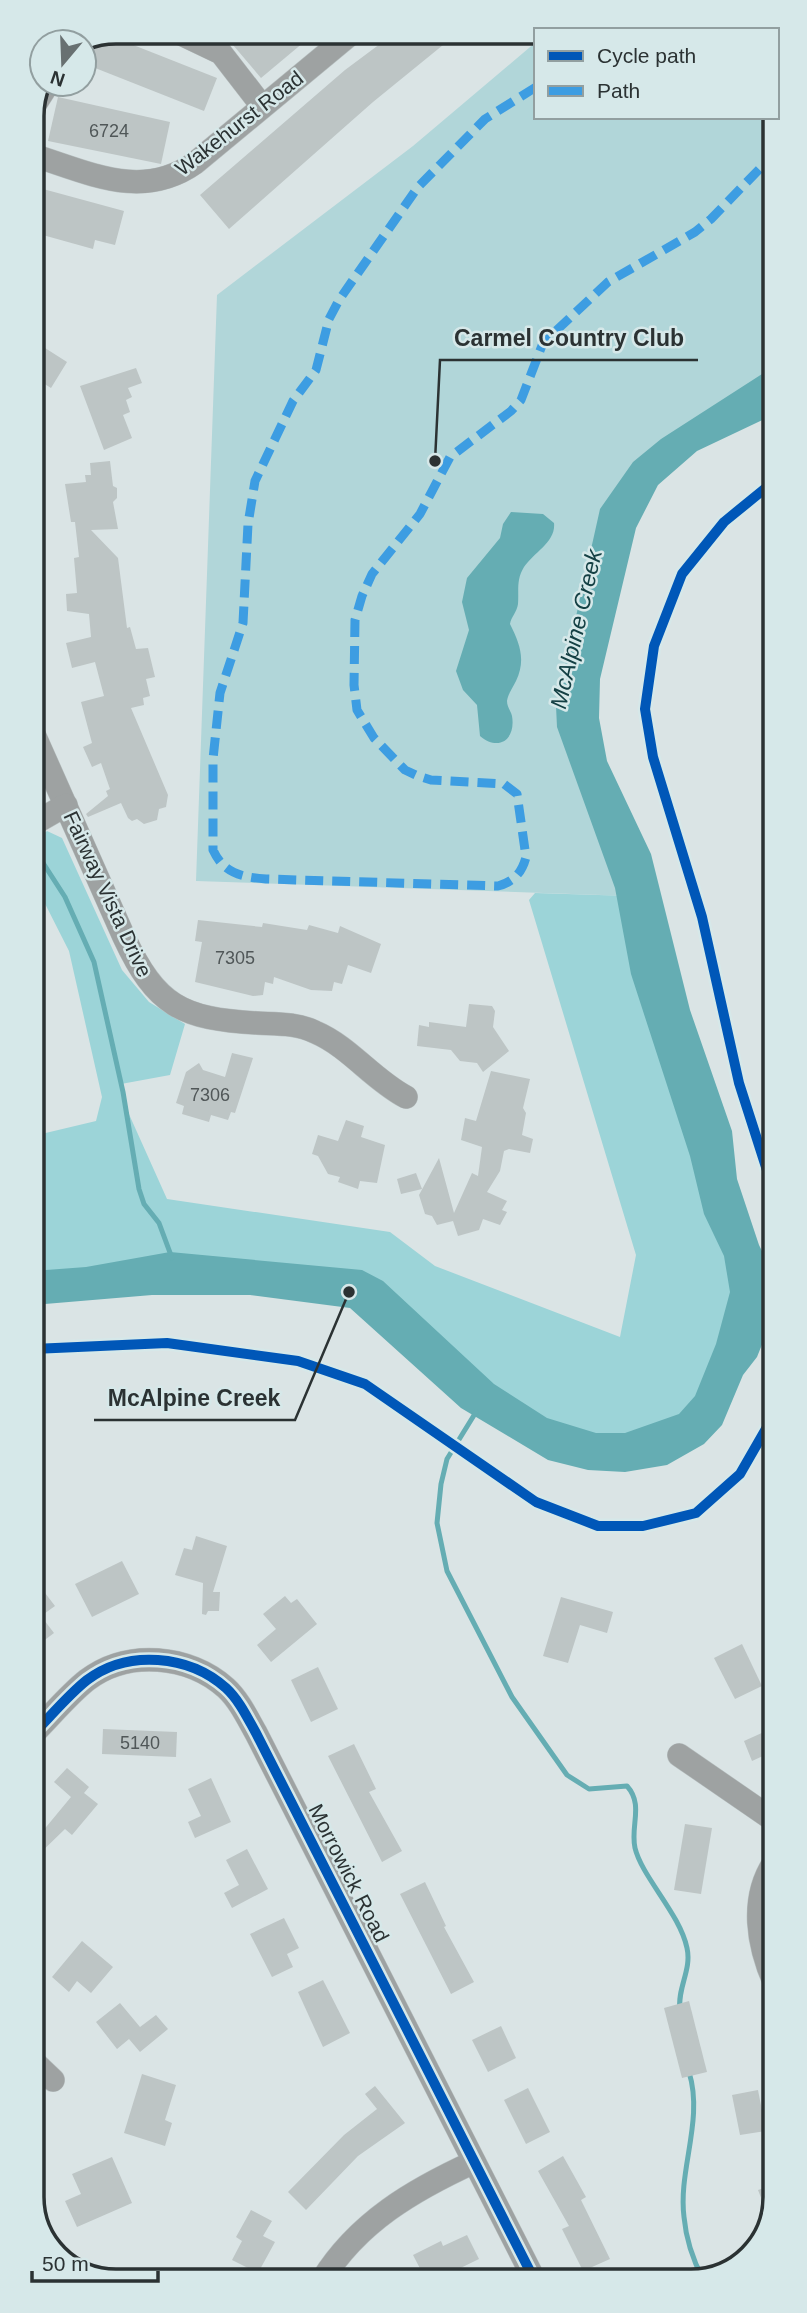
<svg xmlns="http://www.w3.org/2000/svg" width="807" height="2313" font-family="Helvetica,sans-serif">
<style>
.green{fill:#b1d6d9}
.forest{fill:#9cd4d8}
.water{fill:#65adb3}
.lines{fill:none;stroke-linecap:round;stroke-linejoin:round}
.stream{stroke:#65adb3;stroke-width:5}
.building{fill:#bdc5c5}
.minor-casing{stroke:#b8c0c1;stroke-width:24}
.minor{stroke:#9ea2a2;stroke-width:23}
.quiet{stroke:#3d9de2;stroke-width:9;stroke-dasharray:18 9;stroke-linecap:butt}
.cycleway-casing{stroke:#d6e8e9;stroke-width:15}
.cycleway{stroke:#0057b8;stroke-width:10}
.labels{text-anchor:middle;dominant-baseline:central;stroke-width:5;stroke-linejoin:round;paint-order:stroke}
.number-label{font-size:18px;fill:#505758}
.street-label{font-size:21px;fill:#2b3233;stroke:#d6e8e9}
.water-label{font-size:23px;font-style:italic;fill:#144044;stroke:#d6e8e9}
.rim{fill:none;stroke:#2b3233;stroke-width:3.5}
.leader{fill:none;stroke:#2b3233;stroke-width:2.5}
.callout-dot{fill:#2b3233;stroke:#d6e8e9;stroke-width:2.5}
.callout-label{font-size:23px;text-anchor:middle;font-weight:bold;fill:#2b3233;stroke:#d6e8e9;stroke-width:5;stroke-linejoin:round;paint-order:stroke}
</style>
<rect width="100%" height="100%" fill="#dae4e5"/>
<polygon class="green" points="536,42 536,117 773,117 773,366 737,412 649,470 580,672 630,896 196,881 217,295 413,146"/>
<polygon class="forest" points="47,831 62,838 122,970 149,1002 185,1024 170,1075 121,1084 128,1112 167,1199 390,1232 435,1266 620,1337 636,1255 529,900 535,893 630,896 756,1283 719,1379 656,1438 534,1440 337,1273 33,1276 33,1136 96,1121 102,1097 69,951 33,880 33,842"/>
<g class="water">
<polygon points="773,367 773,415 697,451 658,485 636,528 600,679 599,718 607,761 651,854 690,1010 732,1131 737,1179 759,1245 774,1276 774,1296 765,1337 757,1357 743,1375 722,1425 704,1444 667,1465 625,1472 588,1470 548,1460 461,1408 350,1308 250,1295 152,1295 33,1305 33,1271 86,1267 170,1252 362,1270 383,1281 494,1384 547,1418 596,1433 625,1433 679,1414 695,1396 716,1344 730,1292 724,1256 704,1214 690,1156 631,974 615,888 557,727 556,706 600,509 633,462 661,439"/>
<path d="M511,512l32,2 11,9c2,19 -20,29 -30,44 -8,13 -5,23 -6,37 -1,8 -7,13 -8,20 10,20 16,36 6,57 -3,6 -8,13 -9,20 0,6 4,10 5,15 4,23 -13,36 -32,20l-3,-31 -14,-15 -7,-19 13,-41 -7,-28 5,-24 33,-40 3,-14z"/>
</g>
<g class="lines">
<g class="stream">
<polyline points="36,852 65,897 94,962 123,1092 139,1189 144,1204 159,1223 172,1258"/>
<path d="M476,1412l-29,47 -6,25 -4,39 10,48 65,126 55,78 22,14 38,-3c17,19 3,40 8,62 7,29 45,66 52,100 5,22 -10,40 -7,62"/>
<path d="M689,2072c15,48 -11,98 -5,145 2,22 9,43 19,62"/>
</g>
</g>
<g class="building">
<polygon points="248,32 316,32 261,78 233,45"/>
<polygon points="396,32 459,32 373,102 229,229 200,195 345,70"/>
<polygon points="108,35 217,78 204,111 85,64 94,40"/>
<polygon points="58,97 170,122 161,164 48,141"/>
<polygon points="32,186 124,211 115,245 95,240 93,249 32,232"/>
<polygon points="32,348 41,354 45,348 67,362 51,388 32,376"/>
<polygon points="136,368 142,383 128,388 132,397 126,400 130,412 123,415 132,438 104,450 80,386"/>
<polygon points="110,461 113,486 117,488 117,498 113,502 118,529 91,530 118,558 127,628 130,627 136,649 148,648 155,677 146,679 150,696 143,698 144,705 131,708 168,795 166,807 159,809 157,820 144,824 137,819 132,821 128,818 121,803 88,817 86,814 108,796 106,791 110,789 101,763 92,767 83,747 92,743 81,702 104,696 95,662 72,668 66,643 91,637 89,614 67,611 66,594 77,593 74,558 79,557 75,522 71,522 65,484 86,482 85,475 91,475 90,463"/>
<polygon points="198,920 262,927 263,923 307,930 309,925 338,933 340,926 381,944 371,973 348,965 342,984 334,982 332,991 311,990 274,977 273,984 265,982 263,995 253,996 195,982 202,942 195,941"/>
<polygon points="469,1004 492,1006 495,1011 493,1027 509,1051 483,1072 477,1063 460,1061 451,1050 417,1046 419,1025 429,1027 429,1022 466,1027"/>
<polygon points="232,1053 253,1058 235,1113 231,1112 228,1120 211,1115 209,1122 182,1114 184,1106 176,1103 186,1072 199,1063 203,1070 225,1077"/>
<polygon points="491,1071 530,1079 523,1108 526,1113 522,1135 533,1139 530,1153 509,1149 504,1151 500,1171 487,1192 507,1201 502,1210 507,1212 500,1225 483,1219 479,1230 458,1236 453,1221 437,1225 432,1216 425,1214 419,1195 439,1158 454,1213 472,1173 478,1176 482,1147 461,1140 465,1118 476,1121"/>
<polygon points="346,1120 364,1126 361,1137 385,1145 377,1183 360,1181 358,1189 338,1182 340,1177 328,1174 318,1156 312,1154 318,1135 338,1141"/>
<polygon points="416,1173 422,1189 401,1194 397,1179"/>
<polygon points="196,1536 227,1546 213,1592 220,1592 219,1611 208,1611 206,1615 202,1614 203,1583 175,1575 184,1548 192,1550"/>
<polygon points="122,1561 139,1594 92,1617 75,1584"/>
<polygon points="42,1589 55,1606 41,1616 54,1633 34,1648 33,1595"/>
<polygon points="285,1596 291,1603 297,1599 317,1624 271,1662 257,1645 276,1629 263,1614"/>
<polygon points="561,1597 613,1612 607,1633 580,1625 568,1663 543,1656"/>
<polygon points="742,1644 762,1686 735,1699 714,1658"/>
<polygon points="318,1667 338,1709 311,1722 291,1680"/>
<polygon points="103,1729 177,1732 176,1757 102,1754"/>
<polygon points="764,1732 774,1751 752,1761 744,1741"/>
<polygon points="354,1744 376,1789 369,1792 402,1851 382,1862 328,1756"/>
<polygon points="67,1768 89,1787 84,1793 98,1804 72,1835 65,1829 34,1859 34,1824 42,1832 71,1797 54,1782"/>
<polygon points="211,1778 231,1822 195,1838 188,1822 201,1816 188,1789"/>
<polygon points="685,1824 712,1828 701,1894 674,1890"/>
<polygon points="247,1849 268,1889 232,1908 224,1893 239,1885 226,1860"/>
<polygon points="425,1882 446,1926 444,1927 474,1982 451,1994 400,1894"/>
<polygon points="284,1918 299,1948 287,1954 293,1967 272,1977 250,1934"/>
<polygon points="82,1941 113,1967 91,1993 77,1981 69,1992 52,1977"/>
<polygon points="323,1980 350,2033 323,2047 298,1992"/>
<polygon points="689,2001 707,2072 682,2078 664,2008"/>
<polygon points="120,2003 140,2027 156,2015 168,2029 140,2052 129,2039 117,2049 96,2022"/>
<polygon points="501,2026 516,2058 488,2072 472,2040"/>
<polygon points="142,2074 176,2085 165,2120 172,2123 165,2146 124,2133"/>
<polygon points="375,2086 405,2123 358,2156 306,2210 288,2192 344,2135 377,2109 365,2094"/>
<polygon points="528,2088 550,2132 526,2144 504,2100"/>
<polygon points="758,2090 766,2131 740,2135 732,2095"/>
<polygon points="563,2156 586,2197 581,2200 610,2259 583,2271 562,2229 569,2226 538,2171"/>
<polygon points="112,2157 132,2203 77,2227 65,2201 81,2194 72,2174"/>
<polygon points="775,2184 775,2198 769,2218 758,2190"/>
<polygon points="251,2210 272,2221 263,2236 275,2242 258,2273 232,2260 242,2241 236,2237"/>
<polygon points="467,2235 479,2259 436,2280 426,2280 413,2255 441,2241 443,2246"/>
</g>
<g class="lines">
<g class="minor-casing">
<g id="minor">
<polyline points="177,32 221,53 262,106"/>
<polyline points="34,106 48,84"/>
<path d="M32,155c56,17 109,46 163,8l158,-131"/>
<path d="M32,730l92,207c32,69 58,82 133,86 20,1 40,0 58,9 35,15 57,47 91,65"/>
<polyline points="33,824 66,805"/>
<path d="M34,1733c17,-17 34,-38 53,-53 41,-31 102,-25 139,8 13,12 21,29 30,45l278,546"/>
<polyline points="679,1755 775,1821"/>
<path d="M775,1861c-26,38 -17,85 0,123"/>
<polyline points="34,2062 53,2080"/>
<path d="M322,2280c36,-58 91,-90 152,-118"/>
</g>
</g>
<use href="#minor" class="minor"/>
<path class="quiet" d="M536,87l-51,32 -67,68 -79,113 -10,19 -13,51 -23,31 -38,80 -7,43 -5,99 -23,70 -7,66v91c11,24 29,27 53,29l232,7c15,-4 24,-13 28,-29l-9,-63 -13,-10 -73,-4 -13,-4 -13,-6 -31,-32 -17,-28 -3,-25 1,-65 7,-24 10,-22 48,-60 30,-57 61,-46 10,-11 22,-57 65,-61 87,-50 16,-13 62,-64"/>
<g class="cycleway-casing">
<g id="cycleway">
<polyline points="773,482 724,522 682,574 654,646 645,709 653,757 702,917 739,1083 774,1192"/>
<polyline points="33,1349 167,1343 298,1361 365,1384 536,1502 598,1526 643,1526 696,1513 740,1474 774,1415"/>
<path d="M34,1733c17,-17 34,-38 53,-53 41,-31 102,-25 139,8 13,12 21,29 30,45l278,546"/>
</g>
</g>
<use href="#cycleway" class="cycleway"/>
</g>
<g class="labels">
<g class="number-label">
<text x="109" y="131">6724</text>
<text x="235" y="958">7305</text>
<text x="210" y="1095">7306</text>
<text x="140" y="1743">5140</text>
</g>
<g class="street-label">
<text transform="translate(239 123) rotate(-38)">Wakehurst Road</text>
<text transform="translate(108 894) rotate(65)">Fairway Vista Drive</text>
<text transform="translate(349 1873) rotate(63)">Morrowick Road</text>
</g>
<g class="water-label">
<text transform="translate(576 629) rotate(-77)">McAlpine Creek</text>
</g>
</g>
<path d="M0 0H807V2313H0ZM116 44H691A72 72 0 0 1 763 116V2197A72 72 0 0 1 691 2269H116A72 72 0 0 1 44 2197V116A72 72 0 0 1 116 44Z" fill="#d6e8e9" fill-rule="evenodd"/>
<path class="rim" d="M116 44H691A72 72 0 0 1 763 116V2197A72 72 0 0 1 691 2269H116A72 72 0 0 1 44 2197V116A72 72 0 0 1 116 44Z"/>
<path class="leader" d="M435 461L440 360H698M349 1292L295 1420H94"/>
<g class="callout-dot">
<circle cx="435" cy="461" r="7"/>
<circle cx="349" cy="1292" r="7"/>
</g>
<g class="callout-label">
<text x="569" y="346">Carmel Country Club</text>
<text x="194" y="1406">McAlpine Creek</text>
</g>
<rect x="534" y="28" width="245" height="91" fill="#d6e8e9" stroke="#929fa0" stroke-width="2"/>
<rect x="548" y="51" width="35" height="10" fill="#0057b8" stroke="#929fa0" stroke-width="2"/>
<text x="597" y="63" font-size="21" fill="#2b3233">Cycle path</text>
<rect x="548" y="86" width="35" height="10" fill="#3d9de2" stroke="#929fa0" stroke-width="2"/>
<text x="597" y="98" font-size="21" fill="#2b3233">Path</text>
<g transform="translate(63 63) rotate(199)"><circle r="33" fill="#d6e8e9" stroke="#929fa0" stroke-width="2"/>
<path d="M0-5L12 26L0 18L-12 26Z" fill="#687071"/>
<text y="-10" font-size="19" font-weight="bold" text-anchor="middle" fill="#2b3233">N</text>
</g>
<path d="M32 2271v10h126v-10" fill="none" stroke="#2b3233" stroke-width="3.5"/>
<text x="42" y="2271" font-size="21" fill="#2b3233" stroke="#d6e8e9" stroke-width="5" paint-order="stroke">50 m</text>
</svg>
